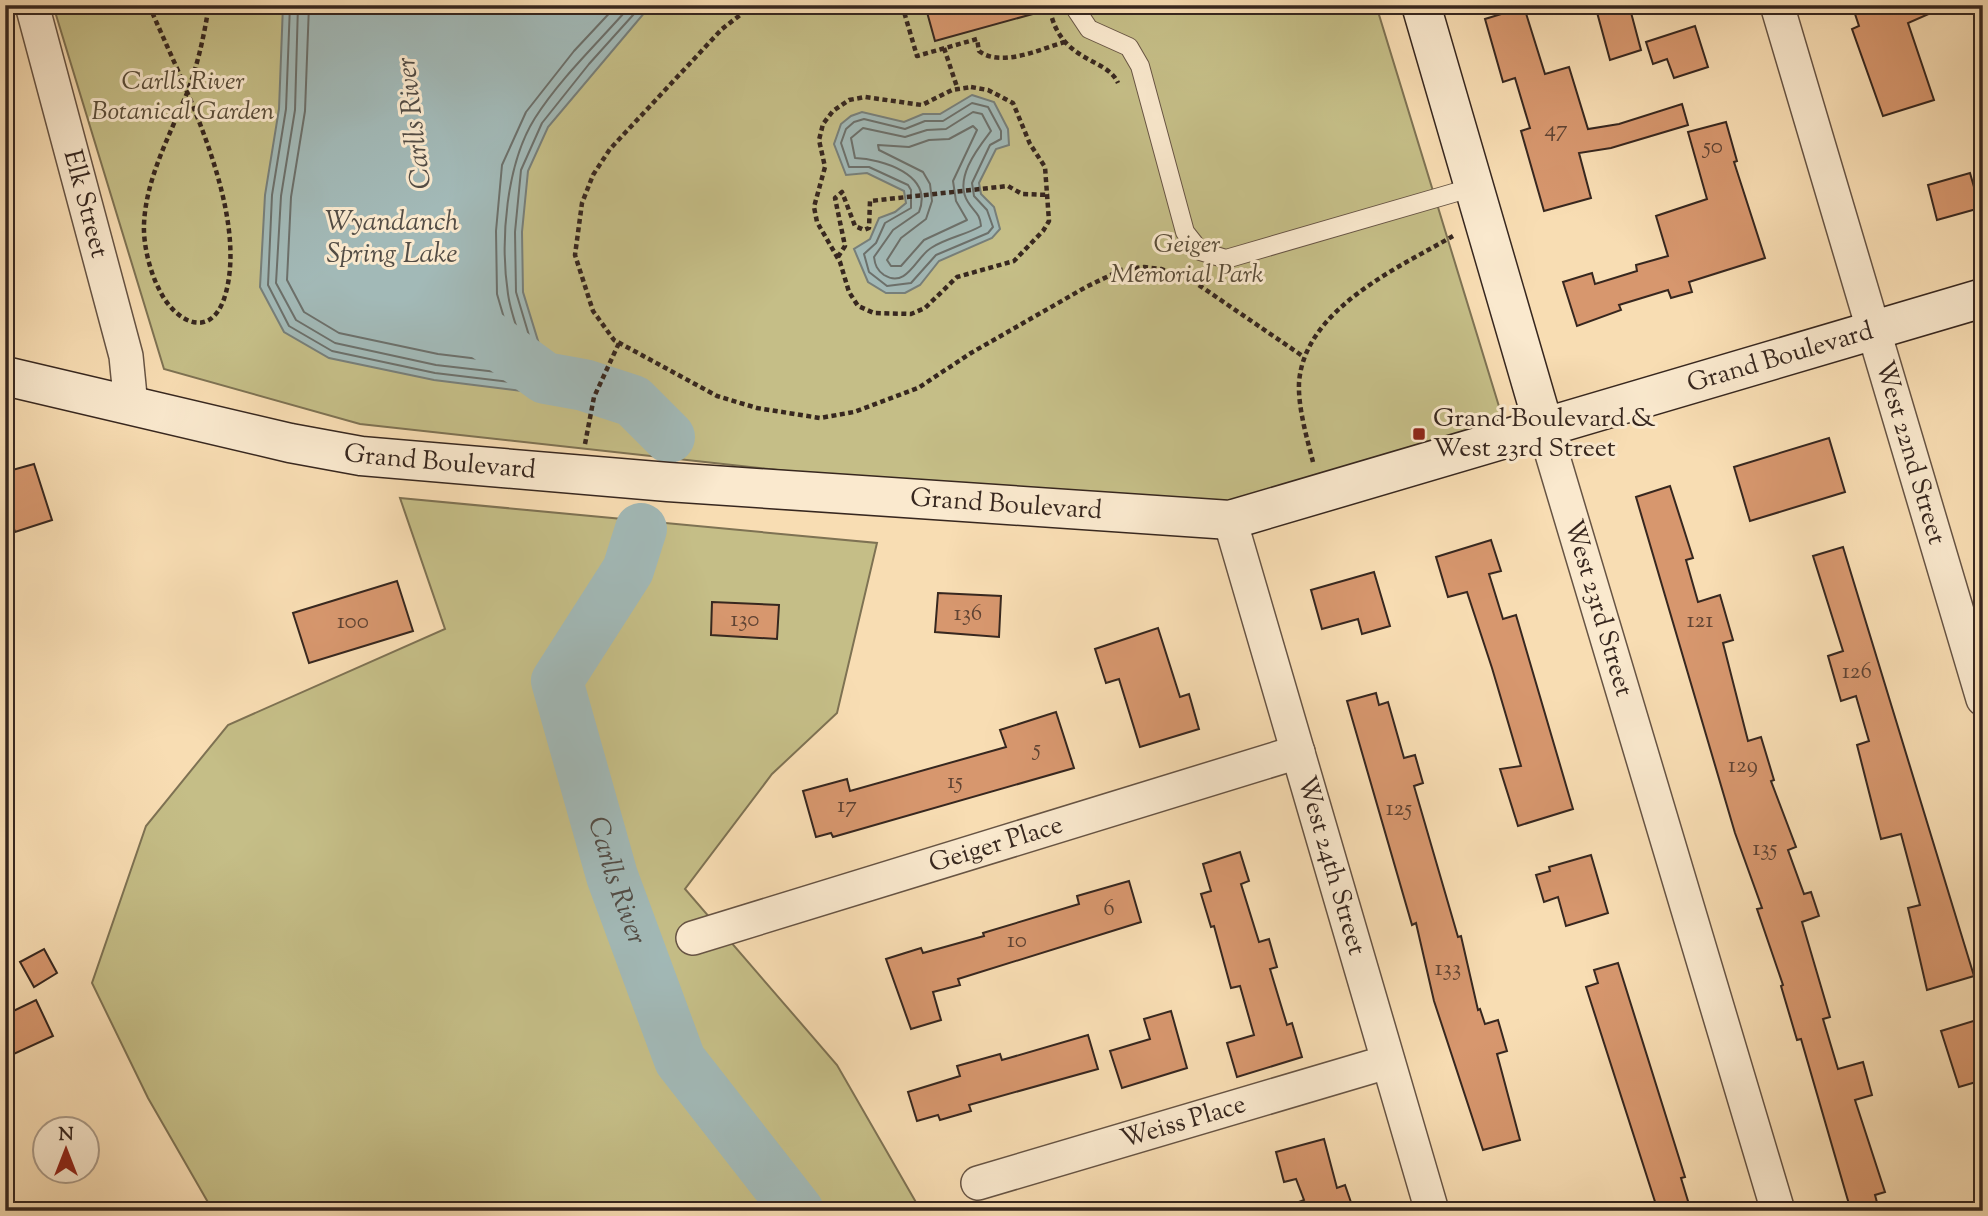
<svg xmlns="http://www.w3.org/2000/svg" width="1988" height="1216" font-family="'Sorts Mill Goudy',serif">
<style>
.green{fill:#c5be87;stroke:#7e7253;stroke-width:2}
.water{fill:#a2b9b7;stroke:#777f7a;stroke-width:2}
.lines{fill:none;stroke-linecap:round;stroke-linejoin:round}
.shore{stroke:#6c706b;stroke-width:2}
.river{stroke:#a2b9b7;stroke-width:52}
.building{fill:#d7976e;stroke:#37271f;stroke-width:2}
.lane-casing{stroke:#675444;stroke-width:20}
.street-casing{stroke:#675444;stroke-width:36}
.secondary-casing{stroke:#37271f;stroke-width:41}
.path{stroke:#37271f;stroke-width:4.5;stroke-dasharray:5 3.5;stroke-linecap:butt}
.lane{stroke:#fae9ce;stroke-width:18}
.street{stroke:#fae9ce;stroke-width:33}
.secondary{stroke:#fae9ce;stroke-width:38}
.poi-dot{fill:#8f2418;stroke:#fae9ce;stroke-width:2.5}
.labels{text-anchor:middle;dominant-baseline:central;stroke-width:6;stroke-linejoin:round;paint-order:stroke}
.number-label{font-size:23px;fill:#5f4333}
.park-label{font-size:26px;font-style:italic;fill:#5a4d39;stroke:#fae9ce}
.street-label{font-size:26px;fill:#37271f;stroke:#fae9ce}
.poi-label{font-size:26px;fill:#37271f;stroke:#fae9ce;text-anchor:start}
.water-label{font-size:28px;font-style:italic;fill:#524c45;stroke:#fae9ce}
</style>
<rect width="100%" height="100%" fill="#f8ddb3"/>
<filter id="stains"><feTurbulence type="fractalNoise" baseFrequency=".00286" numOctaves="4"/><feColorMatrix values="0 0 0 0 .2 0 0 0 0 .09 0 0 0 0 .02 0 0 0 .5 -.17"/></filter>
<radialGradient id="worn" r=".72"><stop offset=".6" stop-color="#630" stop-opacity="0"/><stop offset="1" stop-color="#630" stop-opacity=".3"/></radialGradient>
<g class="green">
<polygon points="53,5 1376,5 1509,439 1230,520 360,424 164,369"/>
<polygon points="400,498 877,543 837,713 772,774 685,889 837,1065 921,1211 213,1211 148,1098 92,983 146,826 228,725 445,629"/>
</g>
<g class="water">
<polygon points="283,5 651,5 548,127 528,171 522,232 523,292 543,357 545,378 530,392 434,380 329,358 284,332 260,287 265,195 279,109"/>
<polygon points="972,95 994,102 1008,129 1009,145 996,149 979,183 981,194 994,207 1000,229 992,238 939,261 920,285 905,293 886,293 868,282 854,249 870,239 879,218 895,212 906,203 904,191 867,173 846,175 834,144 841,124 851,116 862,112 904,122 923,114 940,114"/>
</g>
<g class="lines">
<g class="shore">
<polyline points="290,5 286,109 272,195 268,285 289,326 332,351 435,373 526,384 538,374 536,359 516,292 515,232 521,170 542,123 589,64 642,5"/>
<path d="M298,5l-3,105 -14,86 -5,87 20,37 39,23 101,22 87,10 5,-4v-10c-7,-22 -17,-45 -20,-67 -8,-53 -2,-130 27,-176 26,-41 64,-76 96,-113"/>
<polyline points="309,5 305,111 291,197 287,280 304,312 339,333 438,354 513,363 516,359 497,294 496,231 502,165 526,112 574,51 617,5"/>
<polygon points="972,103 988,107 1001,131 1001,139 990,145 972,183 974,196 987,210 993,227 988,233 936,255 911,283 887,286 869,272 864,254 876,243 885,223 911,208 911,190 908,185 869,167 849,167 841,143 846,129 854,122 864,119 905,129 925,121 943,121"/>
<path d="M973,112l9,2 9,17c-13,17 -38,48 -23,71 6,10 12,11 13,24 -15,9 -35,12 -50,22 -15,9 -24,41 -47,27 -7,-5 -9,-10 -10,-18l19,-27 26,-18c15,-38 -38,-53 -64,-54l-4,-20 12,-10 42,9 22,-7 19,-1z"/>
<polygon points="973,126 977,130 953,181 956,201 967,220 924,240 901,266 891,266 887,260 901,238 926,219 932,201 930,184 923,172 879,150 878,145 909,147 929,140 949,139"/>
</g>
<g class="river">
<polyline points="486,335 545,378 584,385 633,401 669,437"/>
<path id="s1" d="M641,529l-13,41 -71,111 55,195 68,184 118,151"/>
</g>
</g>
<g class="building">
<polygon points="925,5 1039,5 1040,12 935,41"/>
<polygon points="1595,5 1629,5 1641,50 1610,60"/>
<polygon points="1852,5 1949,5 1908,23 1934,100 1883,116 1852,29 1859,26"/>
<polygon points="1524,7 1545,74 1569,67 1588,129 1619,124 1682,104 1688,125 1611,148 1579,153 1591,198 1544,211 1521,131 1530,128 1515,78 1503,82 1485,19"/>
<polygon points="1695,26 1708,67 1674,78 1667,59 1653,64 1646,42"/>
<polygon points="1726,122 1737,161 1734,162 1765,258 1689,282 1692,292 1671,298 1668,290 1619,305 1621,310 1577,326 1563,282 1592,273 1595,284 1637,271 1636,265 1668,256 1656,216 1707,199 1688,132"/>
<polygon points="1970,173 1980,208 1937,220 1928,185"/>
<polygon points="1829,438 1845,492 1750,521 1734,467"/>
<polygon points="34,464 52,520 15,532 5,500 5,472"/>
<polygon points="1670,486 1693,558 1686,560 1698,602 1720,595 1733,640 1723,643 1748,741 1761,737 1774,780 1771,781 1796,847 1788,850 1804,894 1811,892 1819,916 1802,922 1830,1017 1823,1019 1838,1069 1863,1062 1872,1095 1855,1100 1885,1192 1875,1195 1878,1206 1864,1211 1851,1211 1801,1039 1797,1040 1781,986 1783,985 1757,909 1762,908 1735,833 1636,497"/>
<polygon points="1491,540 1501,571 1489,574 1503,619 1516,615 1573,809 1518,826 1500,769 1521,766 1492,668 1467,592 1448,597 1436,557"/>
<polygon points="1843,547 1974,976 1927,990 1908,908 1920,905 1901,834 1881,839 1857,745 1869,741 1856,696 1841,701 1828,656 1843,651 1813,556"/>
<polygon points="1374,572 1390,626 1362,634 1358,619 1322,629 1311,590"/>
<polygon points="397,581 413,631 309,663 293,613"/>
<polygon points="938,593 1001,596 999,637 935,632"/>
<polygon points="712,602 779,605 777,639 711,635"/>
<polygon points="1158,628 1180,697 1189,694 1199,729 1140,747 1119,679 1106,683 1095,649"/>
<polygon points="1376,693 1379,705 1388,702 1404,758 1415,755 1423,783 1414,786 1458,937 1461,936 1478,1010 1480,1009 1485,1024 1498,1020 1507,1051 1497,1054 1520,1140 1483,1150 1434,1001 1416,923 1412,925 1347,701"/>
<polygon points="1056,712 1074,768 833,837 831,833 816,837 803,791 847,779 850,791 1006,747 1000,730"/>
<polygon points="1240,852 1249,881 1241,884 1259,942 1269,939 1277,967 1270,969 1287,1025 1292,1023 1302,1057 1237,1077 1227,1043 1254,1035 1240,986 1231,988 1214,926 1211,927 1201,894 1211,891 1203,864"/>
<polygon points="1591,855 1608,913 1566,926 1558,897 1544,902 1536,875 1550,871 1549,867"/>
<polygon points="1129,881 1141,922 958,979 960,985 933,992 941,1020 911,1029 886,959 921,948 923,953 984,936 983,933 1079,904 1077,896"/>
<polygon points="44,949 57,973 34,987 20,962"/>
<polygon points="1618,963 1685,1177 1681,1178 1691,1211 1658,1211 1586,987 1598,983 1594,970"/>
<polygon points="36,1000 53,1036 5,1058 5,1015"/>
<polygon points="1171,1011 1187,1068 1122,1088 1110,1051 1150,1039 1144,1019"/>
<polygon points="1983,1018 1983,1080 1959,1087 1941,1031"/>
<polygon points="1088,1035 1098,1069 969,1105 971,1111 940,1120 938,1115 917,1121 908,1092 960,1076 957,1066 1000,1054 1002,1060"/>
<polygon points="1324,1139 1337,1188 1345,1185 1354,1211 1284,1211 1283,1208 1304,1200 1296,1179 1284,1182 1276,1152"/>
</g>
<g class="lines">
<g class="lane-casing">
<polyline id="lane" points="1073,5 1089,29 1129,47 1140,66 1185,232 1200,251 1226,259 1474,187"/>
</g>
<g class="street-casing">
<g id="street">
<path id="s2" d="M32,5l94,351 5,50"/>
<path id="s3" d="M1777,5l206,694"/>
<path id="s4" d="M1544,427l234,784"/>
<path id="s5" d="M1230,520l202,691"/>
<path id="s6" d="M693,938l605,-186"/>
<path id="s7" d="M978,1183l409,-121"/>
</g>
</g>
<g class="secondary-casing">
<g id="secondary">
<polyline points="1421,5 1544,427"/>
<path id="s8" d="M5,376l285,67 71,13 307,26 562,38 753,-222"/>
</g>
</g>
<g class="path">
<path d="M149,5c33,78 103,210 75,294 -15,42 -50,21 -64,-8 -10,-18 -17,-47 -16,-67 2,-46 26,-89 43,-131 11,-29 17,-57 22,-88"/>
<polyline points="753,5 722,29 610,149 593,175 582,203 575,255 593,311 614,340 717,396 757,408 820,418 854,412 918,388 971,353 1086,287 1121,270 1144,267 1161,269 1190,279 1304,357"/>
<path d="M902,5l15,51 60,-17 2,12c22,17 61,-2 86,-9"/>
<path d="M1052,18c14,45 55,40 66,65"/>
<polyline points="944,48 958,90"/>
<polygon points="971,87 988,90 1013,103 1030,144 1045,167 1049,221 1043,231 1014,261 957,277 925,308 911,314 874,313 858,306 849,292 840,262 817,222 814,207 825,167 819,140 823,124 833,111 849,100 865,97 922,105 952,90"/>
<polyline points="838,257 845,246 835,198 842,192 855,226 864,230 869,228 870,201 1008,186 1022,194 1049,195"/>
<polyline points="585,444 594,397 619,343"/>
<path d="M1313,462c-6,-24 -15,-54 -14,-79 5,-74 99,-115 154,-147"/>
</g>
<use href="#lane" class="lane"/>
<use href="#street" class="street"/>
<use href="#secondary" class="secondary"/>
</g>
<rect class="poi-dot" x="1412" y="427" width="14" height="14" rx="3.5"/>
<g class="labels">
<g class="number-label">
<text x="1556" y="130">47</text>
<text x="1713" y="147">50</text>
<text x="968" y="614">136</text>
<text x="745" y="620">130</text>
<text x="1700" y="621">121</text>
<text x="353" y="622">100</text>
<text x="1857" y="672">126</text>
<text x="1037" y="749">5</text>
<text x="1743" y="766">129</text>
<text x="955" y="782">15</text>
<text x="847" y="806">17</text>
<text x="1399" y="809">125</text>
<text x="1765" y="849">135</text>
<text x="1109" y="909">6</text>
<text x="1017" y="941">10</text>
<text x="1448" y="969">133</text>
</g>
<g class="park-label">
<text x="183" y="82">Carlls River<tspan x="183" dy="30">Botanical Garden</tspan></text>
<text x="1187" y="245">Geiger<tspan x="1187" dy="30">Memorial Park</tspan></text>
</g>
<g class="street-label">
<text stroke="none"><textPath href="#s2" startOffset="206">Elk Street</textPath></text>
<text stroke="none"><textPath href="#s8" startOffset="1810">Grand Boulevard</textPath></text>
<text stroke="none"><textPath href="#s3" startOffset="467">West 22nd Street</textPath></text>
<text stroke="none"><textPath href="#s8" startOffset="444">Grand Boulevard</textPath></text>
<text stroke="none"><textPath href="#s8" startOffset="1012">Grand Boulevard</textPath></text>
<text stroke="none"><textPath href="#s4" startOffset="189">West 23rd Street</textPath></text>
<text stroke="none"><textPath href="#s6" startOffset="317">Geiger Place</textPath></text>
<text stroke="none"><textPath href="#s5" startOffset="360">West 24th Street</textPath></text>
<text stroke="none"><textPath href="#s7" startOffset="214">Weiss Place</textPath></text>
</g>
<g class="poi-label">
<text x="1433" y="419">Grand Boulevard &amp;<tspan x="1433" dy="30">West 23rd Street</tspan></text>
</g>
<g class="water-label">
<text transform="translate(415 123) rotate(-97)">Carlls River</text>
<text x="392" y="223">Wyandanch<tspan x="392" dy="32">Spring Lake</tspan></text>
<text stroke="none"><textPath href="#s1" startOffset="383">Carlls River</textPath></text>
</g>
</g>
<rect width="1988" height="1216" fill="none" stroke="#f8ddb3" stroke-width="28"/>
<rect x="7" y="7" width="1974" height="1202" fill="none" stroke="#37271f" stroke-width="3.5"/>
<rect x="14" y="14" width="1960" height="1188" fill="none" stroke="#37271f" stroke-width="2"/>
<g transform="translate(66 1150)"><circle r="33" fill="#fae9ce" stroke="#ac9b88" stroke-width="2"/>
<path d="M0-5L12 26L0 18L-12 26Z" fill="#8f2418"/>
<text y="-10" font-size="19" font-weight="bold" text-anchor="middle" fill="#37271f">N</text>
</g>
<rect width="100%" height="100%" filter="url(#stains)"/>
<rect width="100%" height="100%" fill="url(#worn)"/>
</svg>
